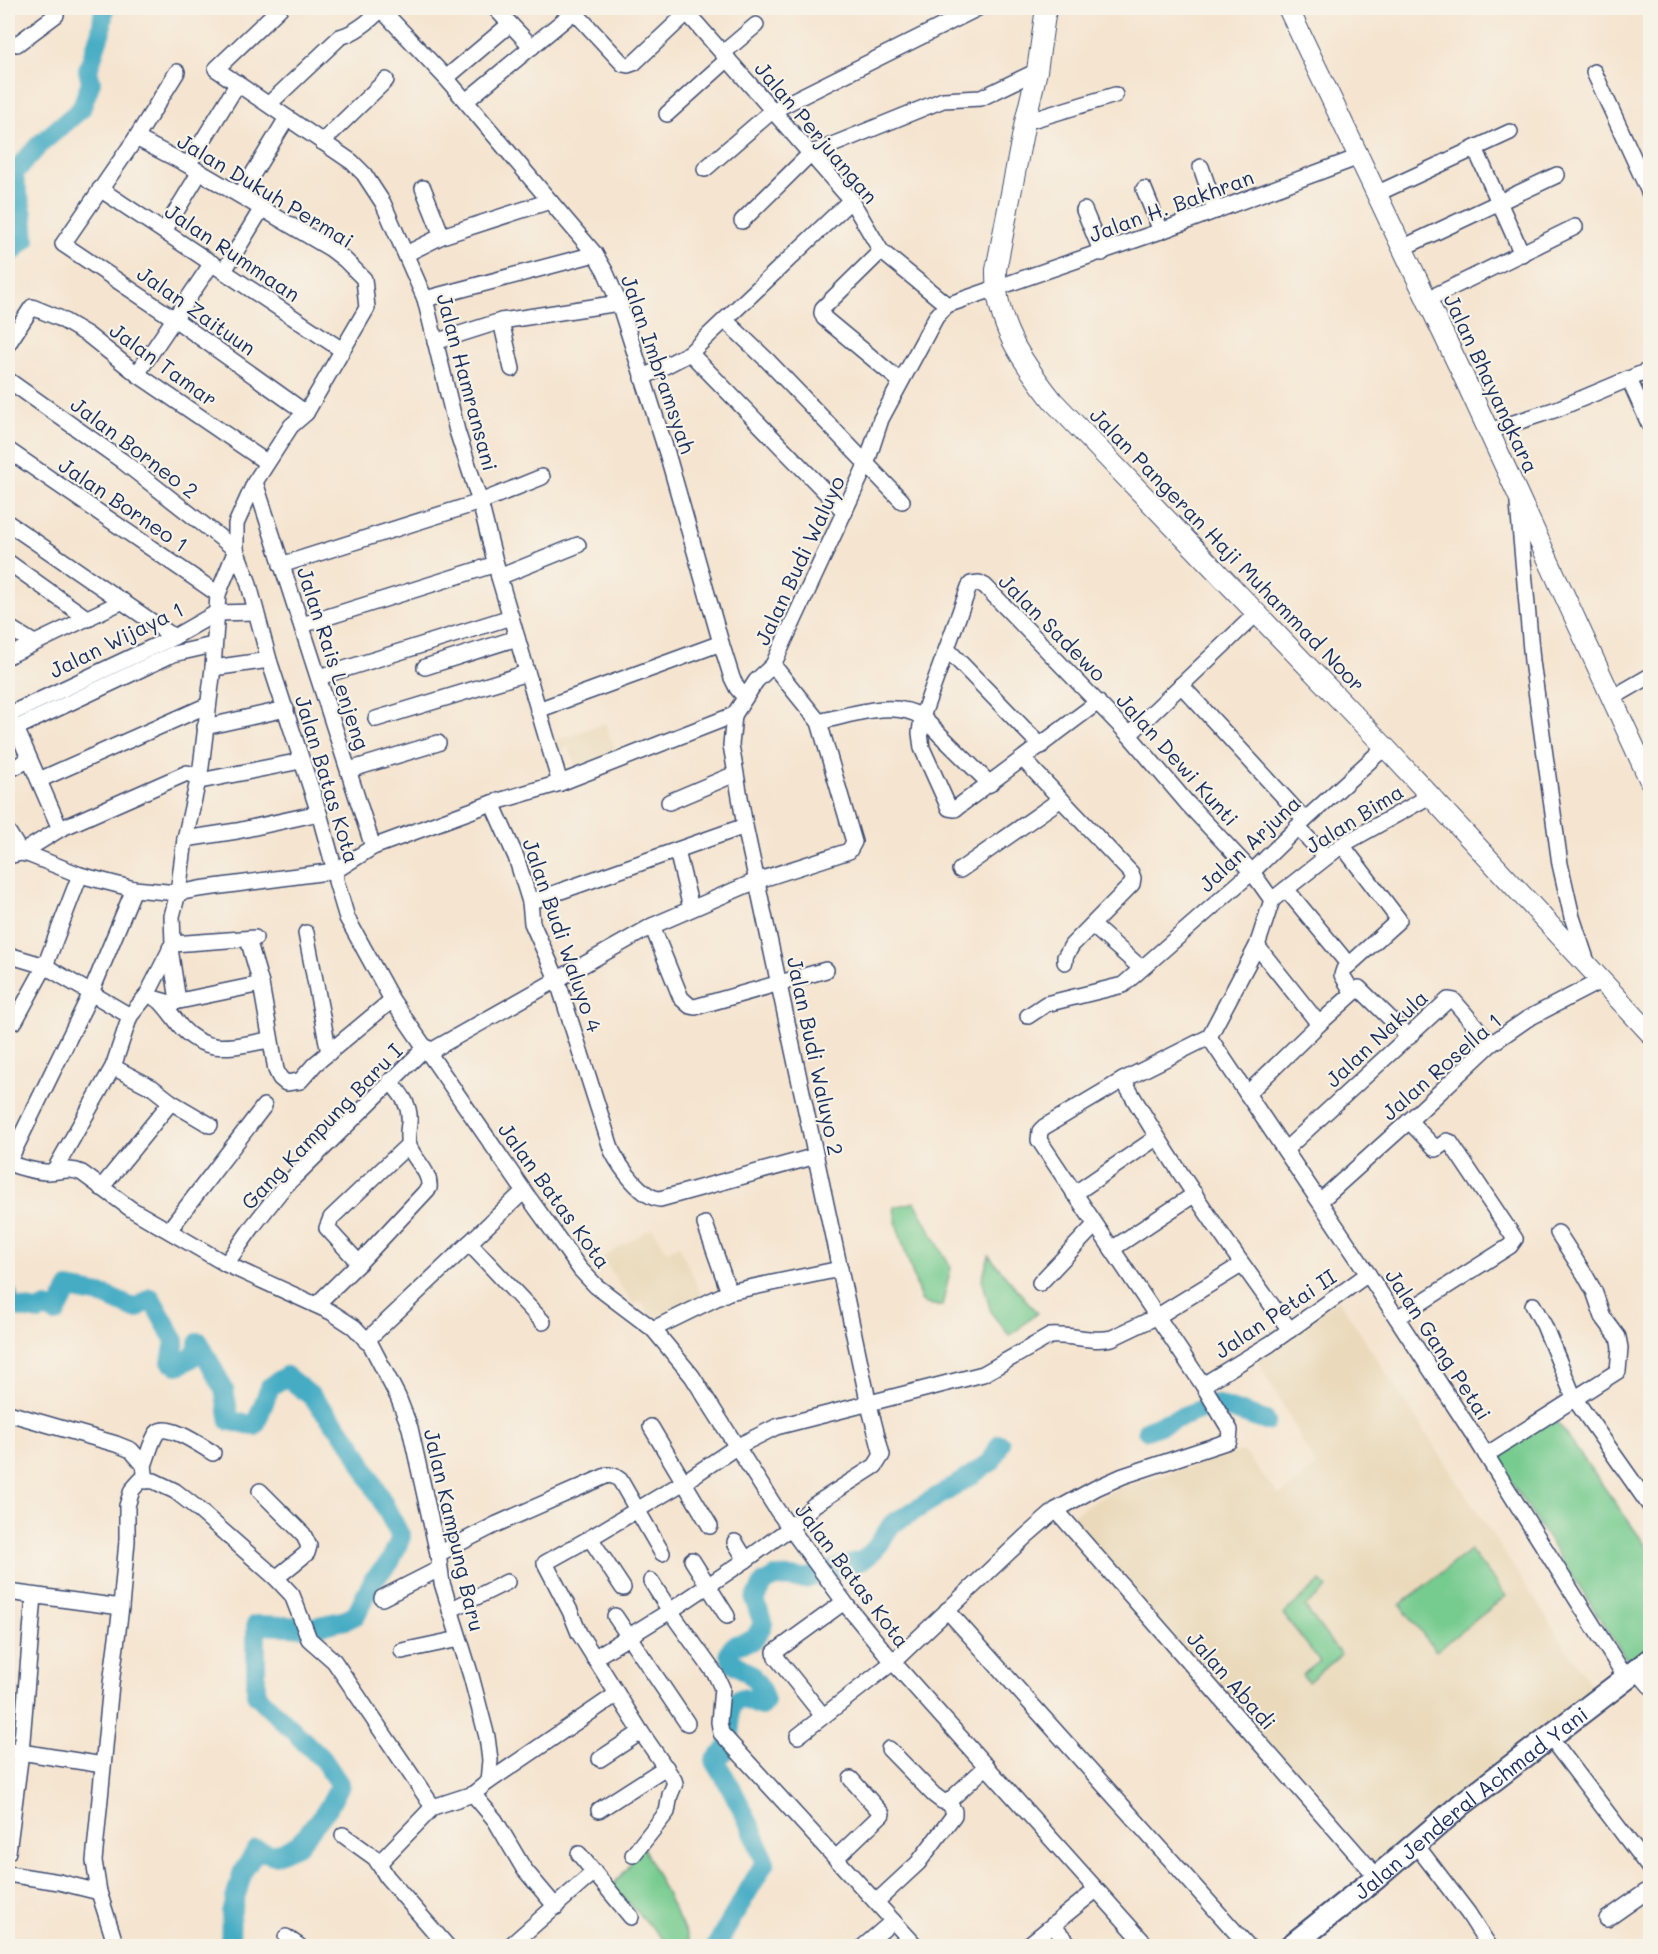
<svg xmlns="http://www.w3.org/2000/svg" width="1658" height="1954" font-family="Mali,sans-serif">
<style>
.built{fill:#ead9ba}
.green{fill:#76cb8f;stroke:#487d76;stroke-width:1.5}
.lines{fill:none;stroke-linecap:round;stroke-linejoin:round}
.river{stroke:#45acc4;stroke-width:20}
.minor-casing{stroke:#3c4a6f;stroke-width:18}
.major-casing{stroke:#3c4a6f;stroke-width:22}
.highway-casing{stroke:#3c4a6f;stroke-width:26}
.minor{stroke:#fff;stroke-width:15}
.major{stroke:#fff;stroke-width:20}
.highway{stroke:#fff;stroke-width:22}
.labels{text-anchor:middle;dominant-baseline:central;stroke-width:4.5;stroke-linejoin:round;paint-order:stroke}
.street-label{font-size:21px;fill:#1b2f5e;stroke:#f7f3e8}
</style>
<rect width="100%" height="100%" fill="#f7f3e8"/>
<filter id="ink" filterUnits="userSpaceOnUse"><feTurbulence type="fractalNoise" baseFrequency=".0167" numOctaves="2"/><feDisplacementMap in="SourceGraphic" scale="12" xChannelSelector="R" yChannelSelector="G"/><feConvolveMatrix kernelMatrix="1 2 1 2 8 2 1 2 1" color-interpolation-filters="sRGB"/></filter>
<filter id="wash" filterUnits="userSpaceOnUse"><feTurbulence type="fractalNoise" baseFrequency=".008" numOctaves="4" result="noise"/><feDisplacementMap in="SourceGraphic" scale="24" xChannelSelector="R" yChannelSelector="G"/><feGaussianBlur stdDeviation="1.35" result="paint"/><feColorMatrix in="noise" values="0 0 0 0 0 0 0 0 0 0 0 0 0 0 0 0 0 1.4 0 .05"/><feComposite in="paint" operator="in"/></filter>
<g filter="url(#wash)">
<rect width="100%" height="100%" fill="#f5e4cf"/>
<g class="built">
<polygon points="605,723 617,755 578,771 569,747 555,752 552,742"/>
<polygon points="652,1228 667,1251 679,1245 703,1299 655,1322 642,1302 633,1304 602,1258"/>
<polygon points="1338,1299 1596,1693 1380,1870 1067,1518 1116,1489 1243,1451 1280,1496 1316,1466 1257,1358"/>
</g>
<g class="green">
<polygon points="915,1202 951,1268 942,1306 926,1304 921,1300 897,1226 894,1207"/>
<polygon points="989,1256 1037,1313 1010,1336 991,1313 982,1279"/>
<polygon points="1549,1411 1650,1551 1650,1644 1628,1662 1492,1453"/>
<polygon points="1470,1550 1506,1596 1436,1651 1400,1605"/>
<polygon points="1321,1581 1327,1588 1305,1607 1341,1655 1308,1682 1302,1675 1320,1661 1283,1614"/>
<polygon points="641,1843 692,1946 670,1946 612,1886 628,1868"/>
</g>
<g class="lines">
<g class="river">
<polyline points="8,256 25,239 23,214 13,174 40,144 81,109 91,82 88,70 101,31 104,8"/>
<path d="M8,1295l1,11 30,5 7,-3 10,5 13,-24 37,7 29,13 16,-11 24,43 -4,21 6,3c12,-3 20,-10 22,-23l25,48 6,31 25,5 15,-39 16,-11 25,20 41,48 49,93 -11,25 -17,18 -17,35 -10,5 -32,7 -58,-2v69l68,67 16,24 -12,23 -29,36 -25,11 -17,-5 -14,21 -12,42 -1,33"/>
<polyline points="1147,1430 1215,1404 1266,1421"/>
<path d="M716,1946l49,-84c-13,-36 -30,-69 -50,-101 4,-4 11,-9 13,-15 8,-17 -9,-40 14,-48l19,8 4,-5c-2,-8 -8,-19 -14,-26 -9,-9 -22,-9 -22,-24l6,-6 19,-5 9,-16 -8,-24 9,-17 11,-6 30,2 58,-19 12,-11 17,-25 63,-38 36,-24 9,-18"/>
</g>
</g>
</g>
<g filter="url(#ink)">
<g class="lines">
<g class="minor-casing">
<g id="minor">
<polyline points="280,8 216,69 352,162 364,174 383,203 425,299 457,431 480,502 499,577 560,783"/>
<polyline points="380,8 446,78 550,201 595,254 605,271 619,303 667,453 721,643 732,678 737,688 744,696"/>
<polyline points="495,8 532,47"/>
<polyline points="571,8 623,64 628,65 634,63 688,12"/>
<polyline points="683,8 851,200 881,251 947,305"/>
<polyline points="8,41 17,44 56,15 57,8"/>
<polyline points="723,53 756,25"/>
<polyline points="177,72 136,138 63,244 173,318 306,413"/>
<polyline points="1594,72 1650,194"/>
<polyline points="446,78 510,24"/>
<polyline points="466,101 575,11"/>
<path d="M269,104l71,-67c17,-5 30,-16 42,-29"/>
<polyline points="667,114 728,59"/>
<polyline points="1025,122 1115,95"/>
<polyline points="136,138 188,165 331,249 344,259 364,279 367,308 306,413 291,426 255,482 236,524 236,550 248,581 269,660 319,813 335,871 336,881 347,918 392,1000 524,1191 580,1269 596,1286 653,1329 692,1376 777,1510 848,1607 893,1662 1147,1946"/>
<polyline points="322,142 386,80"/>
<polyline points="1475,148 1522,254"/>
<polyline points="188,165 238,83"/>
<polyline points="1201,167 1216,211"/>
<polyline points="705,169 772,111 978,8"/>
<polyline points="423,188 442,236"/>
<polyline points="100,189 342,350"/>
<polyline points="1144,189 1161,231"/>
<polyline points="1376,194 1510,132"/>
<polyline points="240,195 287,118"/>
<polyline points="1084,210 1102,253"/>
<polyline points="742,221 810,154 943,100 981,98 1037,71"/>
<polyline points="164,231 200,172"/>
<polyline points="1402,248 1557,175"/>
<polyline points="881,251 823,308 822,313 824,318 900,381"/>
<polyline points="406,254 442,236 550,201"/>
<polyline points="224,271 262,208"/>
<polyline points="425,299 595,254"/>
<polyline points="1426,300 1575,227"/>
<polyline points="725,320 768,361 902,501"/>
<polyline points="501,321 512,369"/>
<polyline points="435,342 501,321 619,303"/>
<polyline points="8,344 32,307 59,318 88,335 137,374 266,462"/>
<polyline points="690,353 845,512"/>
<polyline points="137,374 212,263"/>
<polyline points="642,378 690,353 851,200"/>
<polyline points="1629,379 1650,426"/>
<polyline points="8,380 121,460 236,550 218,594"/>
<polyline points="1489,431 1557,409 1650,370"/>
<polyline points="8,450 218,594 213,668 201,767 185,839 178,893 172,916 173,944 147,995 130,1016 113,1067 54,1171"/>
<polyline points="255,482 373,847"/>
<polyline points="1518,504 1532,661 1560,864 1572,917 1587,962"/>
<polyline points="8,523 174,637"/>
<polyline points="8,562 88,619"/>
<polyline points="281,565 480,502 542,477"/>
<polyline points="499,577 578,545"/>
<polyline points="302,625 496,564"/>
<polyline points="8,627 34,643"/>
<polyline points="947,649 1041,746"/>
<polyline points="8,656 123,601"/>
<polyline points="425,667 517,638"/>
<polyline points="213,668 269,660"/>
<polyline points="319,677 511,617"/>
<polyline points="1181,685 1305,820"/>
<polyline points="1612,698 1650,676"/>
<polyline points="1098,702 955,809 949,808 922,748 920,733 922,717 969,587 971,584 979,583 985,586 1129,735 1187,803 1252,872 1272,900"/>
<polyline points="538,710 721,643"/>
<polyline points="8,715 174,637 216,613 256,612"/>
<polyline points="376,719 527,673"/>
<polyline points="10,720 16,728 60,829"/>
<path d="M819,722c31,-7 74,-23 103,-5l68,67"/>
<polyline points="205,727 286,709"/>
<polyline points="16,728 173,654 213,645"/>
<polyline points="1129,735 1257,613"/>
<polyline points="1023,759 1131,873 1133,878 1132,884 1072,945 1065,957 1065,962"/>
<polyline points="8,770 29,760"/>
<polyline points="349,770 438,743"/>
<polyline points="39,780 208,705"/>
<polyline points="669,802 735,774"/>
<path d="M492,803l24,54 14,45 2,21 25,56 55,172c8,16 30,47 48,48l156,-43"/>
<polyline points="1297,827 1326,857"/>
<polyline points="8,832 21,853 60,829 187,773 205,780 301,761"/>
<polyline points="185,839 237,831 319,813"/>
<polyline points="1342,845 1399,920 1349,965"/>
<polyline points="677,851 691,908"/>
<polyline points="8,856 21,853 30,855 80,875 134,889 178,893 199,889 335,871 373,847 492,803 560,783 734,715 756,681 773,665 866,465 881,419 936,317 947,305 1161,231 1359,157"/>
<polyline points="960,870 1061,799"/>
<polyline points="1286,889 1349,965 1344,969 1342,975 1353,993"/>
<polyline points="1272,900 1342,845 1430,796"/>
<polyline points="530,902 745,826"/>
<polyline points="1092,925 1141,968"/>
<polyline points="652,926 681,998 690,1006 695,1007 826,970"/>
<polyline points="306,933 329,1053"/>
<polyline points="248,939 261,984 276,1070 280,1078 286,1083 300,1081 315,1064 392,1000"/>
<polyline points="173,944 255,938"/>
<polyline points="1257,946 1319,1024 1359,988 1409,1037"/>
<polyline points="170,948 178,1001"/>
<polyline points="8,955 45,966 130,1016"/>
<polyline points="156,999 170,1003 261,984"/>
<path d="M160,1001c8,8 14,17 21,26 27,30 55,18 89,13"/>
<polyline points="1028,1016 1046,1004 1123,985 1252,872 1305,820 1385,747"/>
<polyline points="15,1021 45,966 80,875"/>
<polyline points="1209,1037 1368,1274 1478,1442 1626,1678"/>
<polyline points="429,1052 652,926 756,881 849,851 854,842 819,722 773,665"/>
<path d="M1123,1080c50,86 107,169 167,250"/>
<polyline points="1247,1094 1319,1024"/>
<polyline points="171,1102 210,1125"/>
<polyline points="1285,1150 1448,1000 1454,1001 1491,1044"/>
<path d="M8,1163c11,4 24,8 37,9 14,0 24,-5 37,1l49,36 95,55 105,48 23,15 17,18 27,52 12,31 28,126 4,29 29,93 16,61 3,23 -2,22 -15,12 -40,13 -52,54v6l6,10 60,69"/>
<polyline points="8,1163 91,993 134,889"/>
<polyline points="101,1188 171,1102 153,1088 113,1067"/>
<polyline points="1074,1194 1156,1138"/>
<polyline points="1320,1201 1409,1121 1491,1044 1527,1019 1602,980"/>
<polyline points="705,1224 729,1292"/>
<polyline points="169,1230 264,1106"/>
<polyline points="469,1243 543,1322"/>
<polyline points="1112,1249 1195,1194"/>
<polyline points="359,1263 327,1228 331,1218 408,1145"/>
<polyline points="226,1264 253,1226 283,1188 426,1047"/>
<polyline points="1040,1283 1095,1225"/>
<path d="M316,1305l43,-42 70,-75c2,-16 -15,-28 -20,-42 -2,-7 -1,-16 0,-23 2,-18 -8,-29 -19,-42"/>
<polyline points="1533,1305 1544,1325 1574,1398 1650,1506"/>
<polyline points="1397,1318 1510,1246 1515,1239 1450,1142 1447,1141 1436,1149 1409,1121"/>
<polyline points="653,1329 729,1292 840,1269"/>
<polyline points="366,1341 524,1191"/>
<polyline points="1203,1385 1270,1344 1368,1274"/>
<polyline points="8,1413 116,1444 131,1450 144,1465 146,1481"/>
<polyline points="651,1427 710,1526"/>
<polyline points="1486,1455 1618,1371 1620,1348 1618,1337 1603,1317 1594,1291 1585,1275 1558,1233"/>
<path d="M144,1465c4,-9 7,-24 13,-32 9,-12 46,14 56,20"/>
<polyline points="260,1491 303,1534 309,1546 307,1553 276,1578"/>
<polyline points="1056,1510 1377,1877"/>
<path d="M590,1538l94,-56 52,-35 40,-20 207,-53 67,-38c21,-2 42,7 62,2l46,-22 83,-51"/>
<polyline points="735,1542 746,1560"/>
<polyline points="438,1554 497,1524 608,1475 614,1476 620,1480 662,1553"/>
<polyline points="692,1560 727,1616"/>
<polyline points="651,1581 670,1611 716,1675 722,1688 719,1722 721,1733 916,1946"/>
<polyline points="623,1588 590,1538 545,1563 570,1611 579,1633 641,1732 674,1780 675,1783 670,1795 667,1812 633,1855"/>
<polyline points="8,1592 121,1607"/>
<polyline points="382,1598 439,1569"/>
<polyline points="450,1610 507,1582"/>
<polyline points="947,1610 1248,1946"/>
<polyline points="615,1616 687,1723"/>
<polyline points="402,1651 459,1639"/>
<polyline points="594,1658 670,1611 746,1560 790,1528 814,1505 875,1466 882,1455 869,1405 745,826 731,745 734,715"/>
<polyline points="1644,1679 1650,1686"/>
<polyline points="823,1716 776,1657 775,1652 844,1602"/>
<polyline points="798,1736 893,1662 1026,1536 1056,1510 1096,1488 1123,1476 1229,1441 1230,1430 1203,1385 1039,1140 1040,1131 1044,1127 1123,1080 1209,1037 1257,946 1272,900"/>
<polyline points="1558,1748 1650,1869"/>
<polyline points="889,1749 934,1795 942,1801 948,1802"/>
<polyline points="8,1750 103,1765"/>
<polyline points="600,1759 641,1732"/>
<polyline points="488,1782 617,1694"/>
<polyline points="473,1794 495,1820 524,1869 556,1907"/>
<polyline points="599,1810 666,1767"/>
<polyline points="343,1835 375,1858 381,1867"/>
<polyline points="8,1852 21,1752 34,1596"/>
<polyline points="579,1854 631,1917"/>
<polyline points="1423,1854 1468,1913 1489,1946"/>
<polyline points="836,1858 882,1814 851,1779"/>
<polyline points="8,1874 59,1882 99,1892"/>
<polyline points="876,1902 918,1863 954,1815 954,1811 948,1802 987,1766"/>
<polyline points="1607,1919 1650,1889"/>
<polyline points="1053,1926 1071,1946"/>
<polyline points="286,1937 299,1946"/>
<polyline points="116,1946 99,1892 94,1861 111,1684 121,1607 127,1541 127,1506 132,1490 141,1480 154,1481 175,1491 193,1505 276,1578 292,1595 309,1639 334,1661 433,1807"/>
<polyline points="510,1946 594,1872"/>
<polyline points="864,1946 893,1921"/>
<polyline points="1027,1946 1096,1890"/>
</g>
</g>
<g class="major-casing">
<g id="major">
<path d="M1046,8l-9,63 -12,51 -29,148c-1,54 25,90 57,131l332,346 265,286"/>
<polyline points="1288,8 1460,369 1650,781"/>
</g>
</g>
<g class="highway-casing">
<g id="highway">
<path id="s1" d="M1291,1946l86,-69 85,-73 188,-144"/>
</g>
</g>
<use href="#minor" class="minor"/>
<use href="#major" class="major"/>
<use href="#highway" class="highway"/>
</g>
</g>
<g class="labels">
<g class="street-label">
<text transform="translate(817 132) rotate(50)">Jalan Perjuangan</text>
<text transform="translate(266 190) rotate(31)">Jalan Dukuh Permai</text>
<text transform="translate(1171 205) rotate(-20)">Jalan H. Bakhran</text>
<text transform="translate(233 252) rotate(34)">Jalan Rummaan</text>
<text transform="translate(197 310) rotate(35)">Jalan Zaituun</text>
<text transform="translate(164 364) rotate(36)">Jalan Tamar</text>
<text transform="translate(659 364) rotate(71)">Jalan Imbramsyah</text>
<text transform="translate(468 382) rotate(75)">Jalan Hamransani</text>
<text transform="translate(1492 383) rotate(65)">Jalan Bhayangkara</text>
<text transform="translate(135 447) rotate(37)">Jalan Borneo 2</text>
<text transform="translate(124 504) rotate(34)">Jalan Borneo 1</text>
<text transform="translate(1228 549) rotate(46)">Jalan Pangeran Haji Muhammad Noor</text>
<text transform="translate(799 560) rotate(-65)">Jalan Budi Waluyo</text>
<text transform="translate(1053 627) rotate(45)">Jalan Sadewo</text>
<text transform="translate(116 639) rotate(-26)">Jalan Wijaya 1</text>
<text transform="translate(334 658) rotate(72)">Jalan Rais Lenjeng</text>
<text transform="translate(1178 759) rotate(48)">Jalan Dewi Kunti</text>
<text transform="translate(328 779) rotate(73)">Jalan Batas Kota</text>
<text transform="translate(1354 818) rotate(-32)">Jalan Bima</text>
<text transform="translate(1249 843) rotate(-43)">Jalan Arjuna</text>
<text transform="translate(563 935) rotate(71)">Jalan Budi Waluyo 4</text>
<text transform="translate(1376 1038) rotate(-43)">Jalan Nakula</text>
<text transform="translate(816 1056) rotate(78)">Jalan Budi Waluyo 2</text>
<text transform="translate(1441 1066) rotate(-41)">Jalan Rosella 1</text>
<text transform="translate(321 1126) rotate(-46)">Gang Kampung Baru I</text>
<text transform="translate(555 1195) rotate(54)">Jalan Batas Kota</text>
<text transform="translate(1275 1313) rotate(-34)">Jalan Petai II</text>
<text transform="translate(1439 1344) rotate(57)">Jalan Gang Petai</text>
<text transform="translate(455 1530) rotate(77)">Jalan Kampung Baru</text>
<text transform="translate(853 1575) rotate(53)">Jalan Batas Kota</text>
<text transform="translate(1232 1680) rotate(49)">Jalan Abadi</text>
<text stroke="none"><textPath href="#s1" startOffset="230">Jalan Jenderal Achmad Yani</textPath></text>
</g>
</g>
<rect width="1658" height="1954" fill="none" stroke="#f7f3e8" stroke-width="30"/>
</svg>
